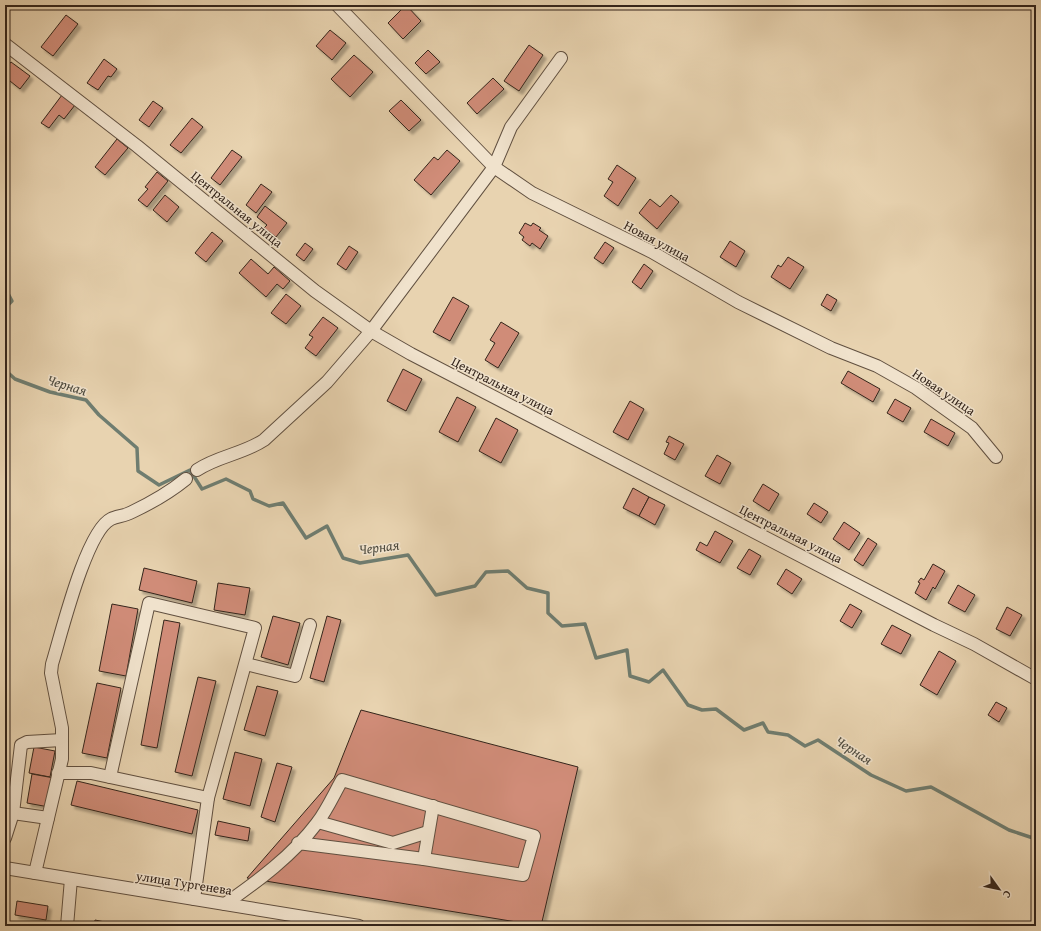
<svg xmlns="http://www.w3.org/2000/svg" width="1041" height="931" font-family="'Gentium Book Plus',serif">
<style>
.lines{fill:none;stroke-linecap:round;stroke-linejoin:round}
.stream{stroke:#6f7d70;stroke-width:3.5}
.building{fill:#d08c78;stroke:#34251b;filter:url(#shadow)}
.minor-casing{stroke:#615040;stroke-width:14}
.minor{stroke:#f0e2cc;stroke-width:12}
.labels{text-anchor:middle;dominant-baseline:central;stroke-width:3;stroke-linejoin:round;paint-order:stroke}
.street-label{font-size:13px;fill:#34251b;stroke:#f0e2cc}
.water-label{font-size:14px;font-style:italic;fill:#4d4a3e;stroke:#f0e2cc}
</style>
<defs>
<filter id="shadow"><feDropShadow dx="3.5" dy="3.5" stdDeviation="1" flood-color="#0004"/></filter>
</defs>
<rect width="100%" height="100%" fill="#e8d3b0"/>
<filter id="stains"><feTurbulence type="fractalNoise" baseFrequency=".005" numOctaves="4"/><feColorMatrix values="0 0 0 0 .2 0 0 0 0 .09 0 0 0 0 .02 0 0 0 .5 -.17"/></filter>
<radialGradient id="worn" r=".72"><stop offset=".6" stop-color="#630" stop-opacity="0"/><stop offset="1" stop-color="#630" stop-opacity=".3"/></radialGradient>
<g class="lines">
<g class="stream">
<polyline points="5,288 12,301 5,308"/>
<polyline points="5,370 15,379 50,392 86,400 99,415 137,448 138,471 159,485 190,470 202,489 226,479 250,491 253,499 269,506 283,503 306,538 327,526 343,558 360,563 408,555 436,595 475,586 486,572 508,571 527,588 548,593 548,613 562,626 585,624 596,658 627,650 630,676 649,682 663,670 688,705 702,710 716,709 744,730 763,723 768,732 788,735 805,746 818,740 871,775 906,791 931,787 1009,830 1036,839"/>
</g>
</g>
<g class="building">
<polygon points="406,5 421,21 403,39 388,23"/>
<polygon points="66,15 78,24 53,56 41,47"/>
<polygon points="330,30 346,43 332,60 316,46"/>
<polygon points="529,45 543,55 519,91 504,81"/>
<polygon points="428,50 440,62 426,74 415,63"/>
<polygon points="354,55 373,72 350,97 331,79"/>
<polygon points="104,59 117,69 111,77 108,76 98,90 87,83"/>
<polygon points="11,62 30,76 20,89 5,77 5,69"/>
<polygon points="493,78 504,89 477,114 467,103"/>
<polygon points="62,95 75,105 64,119 59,115 49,128 41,123"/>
<polygon points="401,100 421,120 409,131 389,111"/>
<polygon points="153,101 163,108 149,127 139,120"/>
<polygon points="192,118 203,127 181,153 170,145"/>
<polygon points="117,139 128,148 105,175 95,167"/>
<polygon points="232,150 242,157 220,185 211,178"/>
<polygon points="447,150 460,161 431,195 414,180 434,157 438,160"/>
<polygon points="617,165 636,178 618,206 604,196 613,182 608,179"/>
<polygon points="157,172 168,181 147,207 138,200 148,189 145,187"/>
<polygon points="261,184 272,192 256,213 246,205"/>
<polygon points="165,195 179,207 167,222 153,210"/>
<polygon points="671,195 679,202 657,229 639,213 650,199 660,207"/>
<polygon points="265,206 287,223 276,237 264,228 267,225 257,217"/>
<polygon points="525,223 531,226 533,223 541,228 539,230 548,236 540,249 532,243 530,246 522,240 524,237 519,233"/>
<polygon points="212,232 223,241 206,262 195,253"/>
<polygon points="730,241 745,251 736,267 720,257"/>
<polygon points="605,242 614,248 603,264 594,258"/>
<polygon points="305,243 313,249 304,261 296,255"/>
<polygon points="349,246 358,252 346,270 337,264"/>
<polygon points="788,257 804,267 790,289 771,277 778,265 781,267"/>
<polygon points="251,259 268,274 274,267 290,281 283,289 277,284 266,297 239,273"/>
<polygon points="644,264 653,271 641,289 632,282"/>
<polygon points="286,294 301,306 286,324 271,313"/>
<polygon points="827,294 837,300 831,311 821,305"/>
<polygon points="453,297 469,306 450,341 433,332"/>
<polygon points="323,317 338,328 316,356 305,348 313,337 309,335"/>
<polygon points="501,322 519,333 498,368 485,360 495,343 490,340"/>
<polygon points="403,369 422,379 406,411 387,401"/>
<polygon points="848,371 880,389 873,402 841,383"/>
<polygon points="457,397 476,407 458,442 439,432"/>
<polygon points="895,399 911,408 903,422 887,413"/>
<polygon points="630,401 644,409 628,440 613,432"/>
<polygon points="496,418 518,430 501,463 479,451"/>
<polygon points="931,419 955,433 948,446 924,432"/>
<polygon points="669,436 684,444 675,460 664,454 669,443 666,442"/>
<polygon points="717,455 731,463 720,484 705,476"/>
<polygon points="763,484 779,494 769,511 753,501"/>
<polygon points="633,488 649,497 639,516 623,508"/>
<polygon points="649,497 665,505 655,525 639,516"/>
<polygon points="814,503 828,512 821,523 807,514"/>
<polygon points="844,522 860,533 849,550 833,539"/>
<polygon points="715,531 733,541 720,563 696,550 700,542 707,546"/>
<polygon points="868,538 877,544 863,566 854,560"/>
<polygon points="749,549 761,556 750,575 737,568"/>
<polygon points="933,564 945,571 935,589 933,587 926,600 915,593 920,583 918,582 921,578 924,580"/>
<polygon points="144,568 197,581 192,603 139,590"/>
<polygon points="786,569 802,579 792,594 777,584"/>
<polygon points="218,583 250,588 245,615 214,610"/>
<polygon points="958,585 975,595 965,612 948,603"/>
<polygon points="112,604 138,609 126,676 99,671"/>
<polygon points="850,604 862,611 852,628 840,621"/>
<polygon points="1007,607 1022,615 1010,636 996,629"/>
<polygon points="273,616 300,623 288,665 261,657"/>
<polygon points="327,616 341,620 324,682 310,678"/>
<polygon points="164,620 180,623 157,748 141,745"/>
<polygon points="892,625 911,635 901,654 881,644"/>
<polygon points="939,651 956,661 937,695 920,685"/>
<polygon points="198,677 216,681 192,776 175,772"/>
<polygon points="97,683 121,688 107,758 82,753"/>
<polygon points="257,686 278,691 265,736 244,730"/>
<polygon points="996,702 1007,708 999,722 988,715"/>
<polygon points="361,710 578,767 541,926 247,878 334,778"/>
<polygon points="34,747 55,751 50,777 29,773"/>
<polygon points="235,752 262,759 250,806 223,799"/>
<polygon points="277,763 292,767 275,822 261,817"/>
<polygon points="32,774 54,778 49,807 27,803"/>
<polygon points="77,781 198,810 192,834 71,805"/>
<polygon points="218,821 250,828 248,841 215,835"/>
<polygon points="17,901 48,906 46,920 15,915"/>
<polygon points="95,920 115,924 115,926 94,926"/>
</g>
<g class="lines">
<g class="minor-casing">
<g id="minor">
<polyline points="337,5 494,167 532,193 652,252 738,302 831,348 877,366 916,388 972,428 996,457"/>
<polyline points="5,44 137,146 315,291 371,331 411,354 934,625 974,644 1036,679"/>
<path d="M197,470c21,-14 46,-16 67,-30l63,-58 44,-51 123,-164 17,-40 50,-69"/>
<polyline points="246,664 295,676 310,625"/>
<polyline points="58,773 91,773 208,798"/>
<polyline points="110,777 149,603 255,628 208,798 194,899"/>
<polyline points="6,812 48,818"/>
<polyline points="318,822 393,843 428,832"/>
<polyline points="5,838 13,813 21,745 27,742 62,740"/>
<polyline points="424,859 433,806"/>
<polyline points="5,868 359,926"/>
<path d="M35,873l27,-114v-31l-11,-55 1,-9c9,-29 34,-133 59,-145 6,-3 14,-3 21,-7 19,-9 38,-20 54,-33"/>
<path d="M225,904c33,-23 68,-49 92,-81 10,-13 17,-29 25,-43l192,56 -11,39 -99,-16 -126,-16"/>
<polyline points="67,926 71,879"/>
</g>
</g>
<use href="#minor" class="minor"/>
</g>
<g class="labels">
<g class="street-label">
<text transform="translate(237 209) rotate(39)">Центральная улица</text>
<text transform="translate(657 241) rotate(28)">Новая улица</text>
<text transform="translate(503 386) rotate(27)">Центральная улица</text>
<text transform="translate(944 392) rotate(34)">Новая улица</text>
<text transform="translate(791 534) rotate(27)">Центральная улица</text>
<text transform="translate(184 883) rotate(9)">улица Тургенева</text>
</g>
<g class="water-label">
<text transform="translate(67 385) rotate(17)">Черная</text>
<text transform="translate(379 547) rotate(-7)">Черная</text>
<text transform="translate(854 750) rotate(33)">Черная</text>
</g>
</g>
<rect width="1041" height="931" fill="none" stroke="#e8d3b0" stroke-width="20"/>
<rect x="6" y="6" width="1029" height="919" fill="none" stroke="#34251b" stroke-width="2"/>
<rect x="10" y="10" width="1021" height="911" fill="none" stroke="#34251b"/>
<g transform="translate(999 889) rotate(123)" stroke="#f0e2cc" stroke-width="3" paint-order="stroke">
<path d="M0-3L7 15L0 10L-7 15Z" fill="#34251b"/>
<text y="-6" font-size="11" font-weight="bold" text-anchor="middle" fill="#34251b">С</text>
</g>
<rect width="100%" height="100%" filter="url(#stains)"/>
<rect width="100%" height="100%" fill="url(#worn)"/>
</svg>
